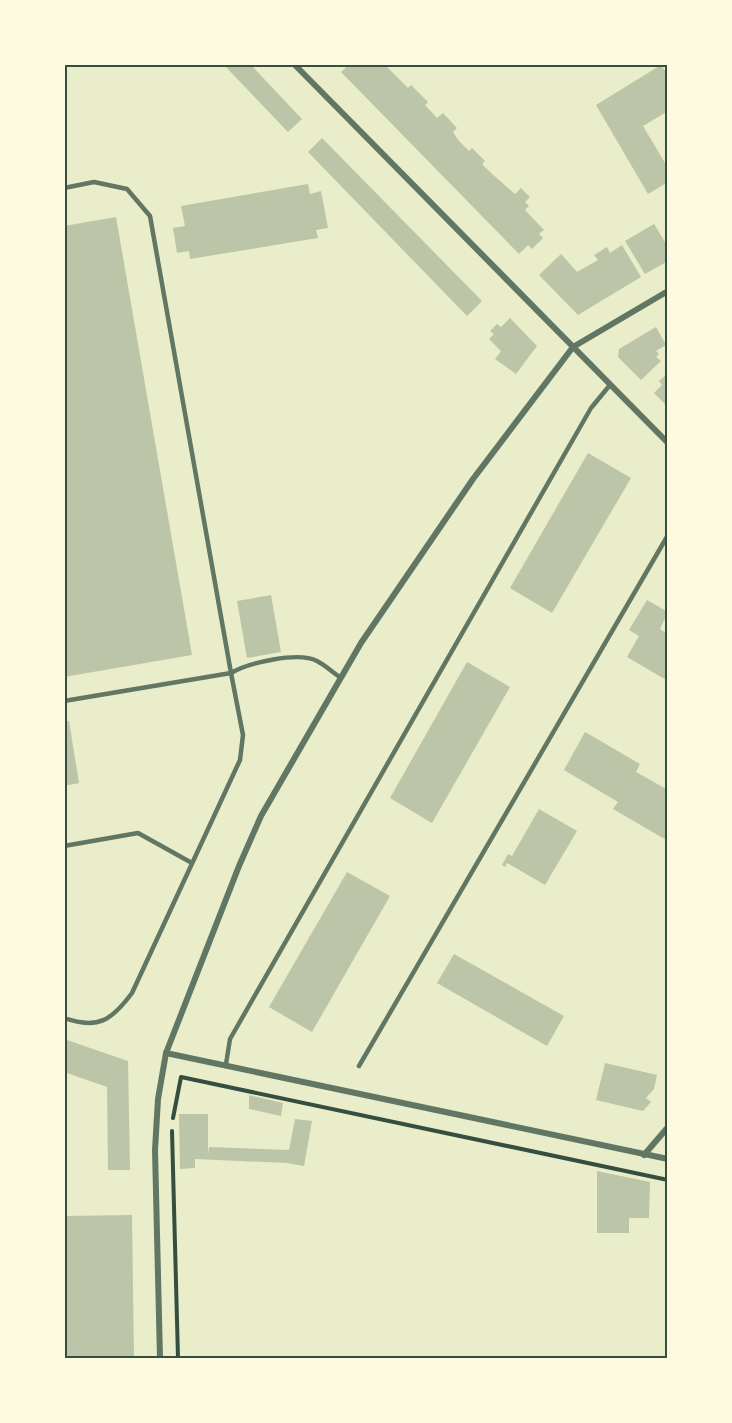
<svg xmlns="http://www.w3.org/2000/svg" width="732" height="1423" font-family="'Nunito Sans',sans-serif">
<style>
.building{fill:#bcc5a7}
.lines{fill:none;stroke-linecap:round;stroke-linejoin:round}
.path{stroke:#344e41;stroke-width:4}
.service{stroke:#617663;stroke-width:4.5}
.minor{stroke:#617663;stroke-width:6}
.neatline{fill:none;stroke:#344e41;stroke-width:2}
</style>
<rect width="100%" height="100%" fill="#e9edc9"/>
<g class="building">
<polygon points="223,64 250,64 302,119 288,132"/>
<polygon points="350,64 384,64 408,88 411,85 428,102 425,105 437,118 443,113 457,128 453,132 458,140 469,151 472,148 485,161 482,164 491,173 515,194 521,188 530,197 525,202 529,206 525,210 544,230 539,234 543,238 532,249 528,245 519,254 341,72"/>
<polygon points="661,65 668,75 668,111 643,126 668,168 668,182 648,194 596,105"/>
<polygon points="322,138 482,301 467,316 308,152"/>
<polygon points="308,184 310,194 321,191 328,228 316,230 318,238 190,259 189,251 177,253 173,228 185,226 181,206"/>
<polygon points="116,217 192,655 64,677 64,226"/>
<polygon points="654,224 668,247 668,261 645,274 625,241"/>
<polygon points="622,245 641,277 578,315 539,275 561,254 577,272 598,260 594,255 607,247 610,253"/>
<polygon points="510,318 537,346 516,374 495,359 501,351 489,339 494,334 490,331 497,324 501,327"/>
<polygon points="656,327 666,345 656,351 659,354 656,357 661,361 641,380 618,357 619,349"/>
<polygon points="668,373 668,407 654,393 662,385 659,381"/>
<polygon points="588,453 631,478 552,613 510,588"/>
<polygon points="271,595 281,652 247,658 237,601"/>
<polygon points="647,600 668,612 660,629 668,634 668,681 627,657 639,636 629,630"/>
<polygon points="467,662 510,687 432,823 390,798"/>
<polygon points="69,721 79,783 64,786 64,722"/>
<polygon points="585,732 640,764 636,772 668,790 668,841 613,809 618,802 564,770"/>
<polygon points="539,809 577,831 545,885 507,863 505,867 502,865 508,854 512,856"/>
<polygon points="347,872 390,896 312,1032 269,1007"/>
<polygon points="454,954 564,1016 547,1046 437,983"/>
<polygon points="64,1039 128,1061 130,1170 108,1170 107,1087 64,1072"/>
<polygon points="605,1063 657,1075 654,1089 646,1098 651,1102 643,1111 596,1100"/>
<polygon points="249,1095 283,1103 281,1116 249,1109"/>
<polygon points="179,1114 208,1114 208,1155 209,1147 289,1150 295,1119 312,1121 304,1166 287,1163 195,1159 195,1168 180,1169"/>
<polygon points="597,1171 650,1182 649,1218 629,1218 629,1233 597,1233"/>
<polygon points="132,1215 134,1358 64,1358 64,1216"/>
</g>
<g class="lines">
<g class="path">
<polyline points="173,1118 181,1077 668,1180"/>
<polyline points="172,1131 178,1358"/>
</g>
<g class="service">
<path d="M64,188l30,-6 33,7 23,27 81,457c17,-10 67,-22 86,-12 8,4 15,11 23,16"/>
<path d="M64,701l167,-28 12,62 -3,25 -108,233c-20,27 -34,37 -68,25"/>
<polyline points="64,846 138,833 192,863"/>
<polyline points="64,944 64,947"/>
<polyline points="226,1064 230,1039 591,408 610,385"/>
<polyline points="359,1066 668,535"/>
</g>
<g class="minor">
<polyline points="294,64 668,443"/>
<polyline points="166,1053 668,1159"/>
<polyline points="644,1155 668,1127"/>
<polyline points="160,1358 155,1150 158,1099 166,1053 239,866 261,816 361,643 473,479 573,347 668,291"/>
</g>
</g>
<rect width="732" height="1423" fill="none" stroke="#fefae0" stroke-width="132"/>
<rect x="66" y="66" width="600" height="1291" class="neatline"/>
</svg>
